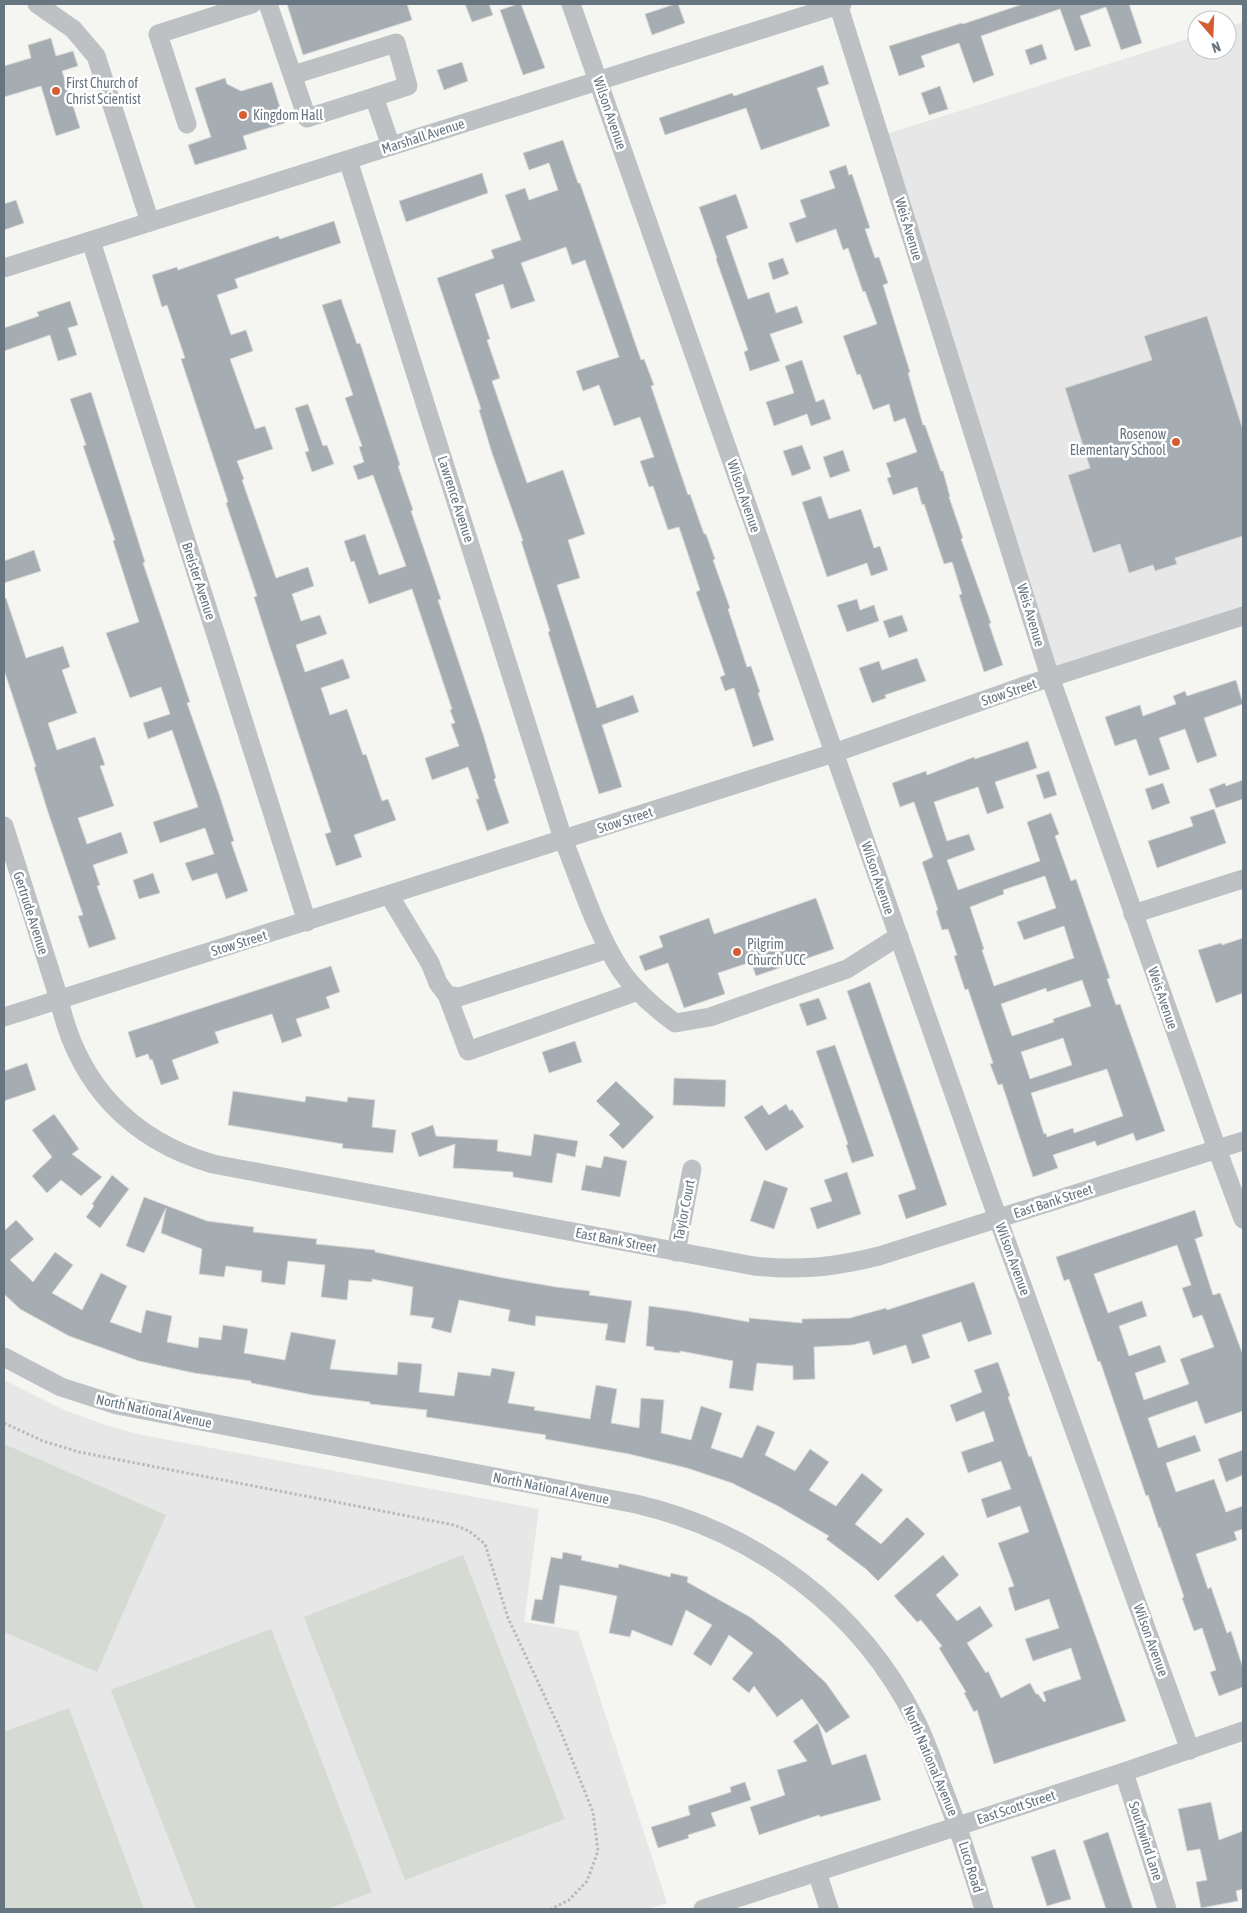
<svg xmlns="http://www.w3.org/2000/svg" width="1247" height="1913" font-family="'Asap Condensed',sans-serif">
<style>
.built{fill:#e6e7e6}
.green{fill:#d5dad2}
.building{fill:#a6adb2;stroke:#d7d7d5;fill-rule:evenodd}
.lines{fill:none;stroke-linecap:round;stroke-linejoin:round}
.path{stroke:#b7babc;stroke-width:3;stroke-dasharray:2.5 2.5;stroke-linecap:butt}
.minor{stroke:#bdc1c4;stroke-width:19}
.poi-dot{fill:#d65d32;stroke:#fff;stroke-width:2}
.labels{text-anchor:middle;dominant-baseline:central;stroke-width:5;stroke-linejoin:round;paint-order:stroke}
.poi-label{font-size:14px;fill:#677581;stroke:#fff;text-anchor:start}
.street-label{font-size:14px;fill:#677581;stroke:#fff}
</style>
<rect width="100%" height="100%" fill="#f5f6f2"/>
<g class="built">
<polygon points="1243,22 1243,616 1050,677 880,136 1197,36 1197,50 1227,50 1227,27"/>
<polygon points="4,1380 64,1410 106,1425 142,1435 539,1509 524,1622 578,1631 667,1903 648,1909 4,1909"/>
</g>
<g class="green">
<polygon points="4,1444 166,1515 97,1672 4,1632"/>
<polygon points="463,1555 565,1819 405,1880 304,1617"/>
<polygon points="271,1629 372,1892 328,1909 196,1909 111,1690"/>
<polygon points="69,1708 144,1909 4,1909 4,1732"/>
</g>
<g class="building">
<polygon points="287,4 407,4 412,20 303,55"/>
<polygon points="465,4 489,4 493,15 472,22"/>
<polygon points="518,4 521,4 545,68 523,75 500,10"/>
<polygon points="675,4 678,4 685,23 652,35 645,14"/>
<polygon points="1023,4 1129,4 1142,43 1121,50 1106,7 1080,16 1091,46 1075,51 1060,9 981,36 994,75 973,83 959,43 921,56 925,67 899,76 889,46 962,23 963,24"/>
<polygon points="51,38 56,56 73,51 78,66 62,71 80,128 56,136 41,86 4,97 4,66 31,58 28,45"/>
<polygon points="1042,44 1047,59 1030,65 1025,50"/>
<polygon points="462,62 468,81 444,90 437,70"/>
<polygon points="823,65 829,84 817,88 830,126 761,150 746,108 665,135 659,118 732,93 734,96"/>
<polygon points="225,78 227,84 241,91 272,82 285,123 243,136 247,149 195,165 188,145 211,137 195,88"/>
<polygon points="940,86 948,109 929,115 921,93"/>
<polygon points="563,140 578,183 580,183 641,360 644,359 654,385 651,386 688,495 690,494 704,534 706,534 715,559 713,560 730,608 728,609 747,667 751,666 760,692 758,693 774,740 753,747 734,688 725,691 720,677 725,675 696,592 700,590 679,527 668,530 653,486 649,487 640,461 654,457 640,417 614,426 599,385 583,391 576,371 619,357 585,260 572,265 566,247 521,263 535,301 511,309 503,284 475,294 490,339 487,340 500,378 492,381 527,483 563,470 585,534 568,540 580,578 557,585 597,708 633,695 639,712 602,725 622,787 599,794 548,632 550,631 521,541 523,541 492,453 479,410 481,409 437,278 494,258 491,250 521,240 505,195 525,188 529,200 558,190 549,163 529,170 523,153"/>
<polygon points="846,165 849,175 852,174 870,228 865,229 875,258 879,257 888,283 883,285 910,372 908,373 923,425 925,425 941,471 943,471 950,497 949,497 963,538 961,539 991,623 989,624 1003,665 984,672 959,595 962,594 952,562 944,564 924,504 922,505 917,487 893,495 887,478 891,477 886,463 917,452 905,418 894,422 889,404 873,410 860,374 857,375 843,336 877,324 865,291 863,292 848,248 843,250 836,229 796,243 789,223 806,217 800,200 835,188 829,171"/>
<polygon points="482,173 488,193 406,222 399,201"/>
<polygon points="736,194 748,228 726,236 748,299 769,292 776,313 797,306 803,323 770,334 780,361 750,371 744,352 748,350 716,259 717,258 699,207"/>
<polygon points="16,200 24,223 4,230 4,204"/>
<polygon points="334,221 341,243 235,279 238,288 217,295 231,335 246,330 253,351 230,359 255,429 265,426 273,449 237,461 244,479 242,480 276,578 308,567 314,586 292,594 301,621 320,615 327,634 296,645 305,672 343,659 350,678 321,688 330,715 347,709 363,755 366,754 382,801 388,799 396,820 354,835 362,857 336,866 325,834 331,832 269,644 254,597 257,596 226,503 228,502 181,359 185,358 167,305 162,307 152,275 177,267 178,270 278,236 280,239"/>
<polygon points="783,258 789,274 773,280 768,263"/>
<polygon points="341,299 357,344 360,343 400,465 398,466 413,510 411,511 441,599 438,600 483,734 496,778 494,779 509,823 487,831 476,799 479,799 468,767 432,780 425,758 459,746 451,724 455,723 450,710 452,709 412,589 369,604 354,561 351,562 344,541 365,534 379,575 406,566 373,475 358,480 353,466 364,462 359,447 362,446 345,398 353,395 322,305"/>
<polygon points="70,301 78,325 68,328 77,355 58,361 50,335 4,351 4,328 39,316 37,312"/>
<polygon points="1207,316 1243,430 1243,536 1175,558 1177,564 1155,571 1153,565 1129,573 1120,544 1093,553 1068,475 1090,468 1065,388 1152,360 1144,336"/>
<polygon points="802,360 816,402 824,399 831,419 811,426 807,414 774,426 766,402 794,393 785,366"/>
<polygon points="91,392 145,562 143,563 190,702 187,703 219,794 234,841 231,842 248,891 226,899 217,873 192,881 185,863 214,854 205,828 160,843 153,822 198,807 172,730 148,739 143,723 170,714 161,687 130,698 106,633 139,622 113,541 115,540 83,446 86,445 70,399"/>
<polygon points="308,404 323,446 327,445 334,464 312,472 305,452 309,451 295,408"/>
<polygon points="802,445 811,469 792,476 783,451"/>
<polygon points="843,450 850,471 830,478 823,457"/>
<polygon points="821,496 829,519 861,509 874,548 880,546 888,570 871,576 867,563 827,577 802,502"/>
<polygon points="34,550 41,571 4,583 4,561"/>
<polygon points="6,598 26,658 63,646 70,667 62,670 77,713 48,723 57,750 95,737 105,765 100,766 114,806 78,818 87,844 121,832 128,853 93,865 100,885 97,886 116,939 89,948 78,916 83,915 48,812 34,767 36,767 4,670 4,599"/>
<polygon points="857,599 860,610 874,605 879,621 847,632 837,605"/>
<polygon points="902,615 908,631 889,638 883,621"/>
<polygon points="917,658 926,681 885,695 886,698 872,703 859,668 879,661 882,670"/>
<polygon points="1236,680 1243,704 1204,718 1217,756 1197,763 1185,729 1159,738 1170,769 1149,776 1136,739 1115,746 1105,717 1140,705 1143,716 1176,704 1173,696 1185,691 1187,696"/>
<path d="M1028,741l9,27 -42,14 9,26 -17,6 -9,-27 -44,15 13,39 22,-7 6,16 -28,10 11,30 82,-29 -13,-39 24,-9 8,21 -4,2 16,45 5,-2 34,99 -3,1 9,26 4,-1 45,127 -29,10 -3,-8 -36,13 -2,-5 -42,14 5,13 -25,9 -31,-93 -4,1 -8,-21 3,-1 -25,-74 -3,1 -11,-34 3,-1 -9,-26 -6,1 -6,-19 2,-1 -16,-48 11,-5 -19,-55 -14,5 -8,-24 34,-12 1,4 47,-18 1,2zM1045,876l11,32 -39,14 7,18 40,-14 10,32 -80,28 -12,-36 2,-1 -14,-42 34,-13 -1,-4zM1082,980l9,26 -38,13 1,3 -42,14 -11,-32 45,-16 1,4zM1063,1038l9,27 -42,14 -9,-27zM1107,1069l16,47 -49,17 -1,-5 -26,9 -1,-4 -2,1 -13,-41z"/>
<polygon points="1049,771 1057,795 1044,799 1036,775"/>
<polygon points="1243,780 1243,799 1216,808 1209,789 1225,783 1226,786"/>
<polygon points="1163,783 1170,803 1152,810 1145,789"/>
<polygon points="1214,809 1226,843 1157,868 1148,841 1193,826 1190,817"/>
<polygon points="153,873 160,893 139,899 133,880"/>
<polygon points="816,898 834,949 756,976 751,962 718,973 725,994 684,1008 668,963 645,971 639,956 663,947 659,936 709,918 714,934"/>
<polygon points="1243,938 1243,993 1216,1003 1198,950 1221,943 1222,945"/>
<polygon points="331,966 340,992 326,997 330,1008 296,1019 302,1036 282,1043 272,1014 215,1032 219,1043 172,1060 179,1079 161,1085 152,1059 150,1060 148,1054 136,1058 128,1032"/>
<polygon points="870,982 947,1205 906,1219 898,1195 916,1189 847,991"/>
<polygon points="819,998 827,1019 807,1026 799,1004"/>
<polygon points="575,1041 582,1062 549,1073 542,1052"/>
<polygon points="835,1045 874,1156 852,1163 846,1145 848,1144 816,1051"/>
<polygon points="27,1063 36,1090 4,1101 4,1071"/>
<polygon points="674,1078 726,1080 725,1107 673,1105"/>
<polygon points="616,1081 654,1117 623,1149 609,1135 620,1124 596,1101"/>
<polygon points="233,1091 305,1102 306,1096 347,1102 348,1097 375,1100 372,1127 396,1130 393,1153 342,1148 343,1144 228,1125"/>
<polygon points="786,1104 790,1111 792,1109 804,1127 766,1151 744,1117 762,1105 769,1115"/>
<polygon points="54,1114 79,1149 72,1154 102,1177 81,1196 61,1180 47,1193 32,1176 52,1157 32,1130"/>
<polygon points="433,1125 436,1136 498,1140 497,1151 531,1156 534,1134 578,1141 575,1157 557,1153 552,1183 513,1177 513,1172 453,1168 455,1144 419,1157 411,1133"/>
<polygon points="604,1156 627,1161 620,1197 581,1190 586,1165 601,1168"/>
<polygon points="847,1172 861,1214 817,1229 810,1208 832,1201 824,1180"/>
<polygon points="112,1175 129,1189 100,1228 86,1217 94,1206 92,1204"/>
<polygon points="764,1180 788,1188 774,1229 750,1221"/>
<polygon points="144,1197 207,1221 254,1227 253,1232 317,1239 316,1244 375,1250 375,1252 504,1278 556,1287 590,1291 589,1295 632,1301 625,1343 605,1340 608,1324 536,1316 535,1326 508,1321 510,1310 459,1300 451,1333 431,1328 434,1318 410,1315 413,1287 372,1279 372,1282 349,1280 347,1300 321,1297 325,1265 288,1261 285,1285 261,1282 262,1271 226,1266 224,1277 199,1274 202,1249 161,1233 166,1208 144,1253 126,1246"/>
<path d="M1195,1210l8,26 -8,3 18,56 7,-2 23,62v56l-38,13 -8,-23 -49,17 10,30 37,-13 6,16 -35,12 10,29 38,-13 12,33 17,-6v23l-9,3 3,8 -41,14 12,35 3,-2 16,46 4,-2 12,37v19l-24,9 -9,-24 6,-2 -14,-42 -8,3 -12,-33 2,-1 -24,-70 -1,1 -11,-33 -2,1 -46,-135 -2,1 -29,-83 -5,2 -8,-24zM1177,1245l14,40 -9,3 11,30 9,-3 12,32 -34,12 9,25 -45,16 -9,-27 31,-11 -6,-17 -31,11 -10,-30 28,-10 -5,-15 -34,12 -14,-39z"/>
<polygon points="16,1220 34,1239 10,1260 33,1282 55,1252 73,1265 52,1293 82,1310 101,1273 127,1286 110,1322 141,1333 146,1310 172,1316 167,1342 198,1348 199,1337 221,1340 223,1325 248,1329 244,1353 285,1360 291,1332 314,1336 336,1340 330,1369 397,1375 398,1362 422,1364 419,1392 454,1396 458,1372 490,1376 492,1368 515,1372 508,1403 535,1407 534,1410 590,1419 596,1385 617,1389 611,1423 639,1428 641,1398 664,1400 661,1433 691,1440 701,1406 722,1413 711,1448 742,1458 757,1425 775,1432 765,1455 795,1471 810,1449 829,1462 809,1490 836,1506 862,1473 883,1490 855,1524 881,1544 907,1517 925,1534 878,1581 866,1569 826,1539 829,1536 778,1506 732,1483 687,1468 629,1454 545,1439 546,1435 426,1417 427,1410 370,1404 370,1402 313,1395 251,1383 251,1381 194,1373 139,1361 69,1336 20,1309 4,1294 4,1231"/>
<polygon points="974,1282 992,1334 968,1342 961,1322 922,1335 930,1358 912,1364 906,1345 873,1355 869,1341 852,1345 814,1347 815,1379 793,1380 793,1366 757,1363 753,1391 729,1388 733,1361 680,1351 680,1353 654,1350 654,1347 646,1346 649,1306 687,1311 749,1322 749,1318 802,1323 802,1319 850,1318 886,1308 887,1310"/>
<polygon points="998,1362 1010,1396 1008,1397 1029,1457 1031,1456 1126,1721 994,1764 977,1710 974,1712 964,1693 966,1692 939,1648 942,1646 921,1620 917,1622 894,1596 943,1555 959,1575 936,1595 957,1621 980,1606 993,1626 967,1643 986,1673 988,1671 1001,1698 1030,1683 1036,1694 1038,1694 1044,1702 1046,1701 1043,1692 1081,1679 1071,1648 1033,1661 1025,1639 1059,1628 1049,1599 1015,1611 1008,1588 1014,1586 998,1543 1029,1532 1020,1506 987,1518 981,1499 1011,1489 1001,1461 968,1473 961,1452 994,1441 984,1411 956,1422 950,1405 982,1392 974,1370"/>
<polygon points="1243,1450 1243,1475 1226,1482 1218,1459"/>
<polygon points="563,1552 582,1556 581,1560 618,1568 619,1564 670,1577 671,1573 688,1577 687,1582 750,1617 780,1640 826,1683 850,1717 826,1733 802,1699 777,1717 754,1686 749,1693 732,1679 753,1653 729,1635 711,1666 693,1654 712,1625 686,1610 672,1646 632,1630 630,1637 609,1633 617,1596 588,1590 560,1585 554,1624 531,1620 535,1599 542,1600 551,1557 562,1559"/>
<polygon points="818,1723 832,1765 866,1754 881,1800 820,1817 819,1815 759,1835 750,1807 785,1795 777,1770 807,1761 793,1741"/>
<polygon points="745,1782 751,1800 711,1813 716,1826 688,1835 689,1838 658,1848 651,1827 690,1815 688,1806 731,1792 730,1787"/>
<polygon points="1211,1802 1219,1840 1243,1831 1243,1889 1236,1891 1238,1901 1201,1908 1196,1882 1207,1880 1200,1849 1187,1851 1178,1809"/>
<polygon points="1108,1832 1128,1894 1133,1909 1106,1909 1083,1841"/>
<polygon points="1055,1849 1071,1899 1047,1906 1031,1857"/>
</g>
<g class="lines">
<polyline class="path" points="4,1423 43,1441 79,1452 454,1525 469,1531 485,1544 508,1618 559,1727 593,1812 598,1851 587,1881 569,1900 551,1909"/>
<g class="minor">
<polyline points="37,4 73,29 96,56 150,222"/>
<polyline points="268,4 307,118 374,97 391,146"/>
<polyline points="571,4 992,1202 1190,1750"/>
<polyline points="838,4 1050,677 1217,1149 1243,1219"/>
<polyline points="293,75 396,43 408,86 374,97"/>
<polyline points="187,124 158,34 252,4"/>
<path d="M348,160l215,679c18,44 32,91 57,130 14,21 35,39 55,54l35,-6 137,-48 52,-33"/>
<polyline points="91,241 307,922"/>
<polyline points="4,268 842,4"/>
<path d="M4,826l55,173c18,84 71,141 154,165l541,102c45,5 81,1 125,-10l364,-115"/>
<polyline points="389,895 430,963 438,983 447,995 459,997 608,949"/>
<polyline points="1133,914 1243,879"/>
<polyline points="447,995 468,1051 638,991"/>
<polyline points="4,1017 834,753 1030,684 1243,616"/>
<polyline points="676,1252 692,1169"/>
<path d="M4,1357l57,30 56,18 519,99c121,28 225,106 280,217 10,20 17,40 24,60 17,42 31,85 44,128"/>
<polyline points="1124,1772 1167,1909"/>
<polyline points="817,1872 829,1909"/>
<polyline points="703,1909 1124,1772 1243,1731"/>
</g>
</g>
<g class="poi-dot">
<circle cx="56" cy="91" r="5"/>
<circle cx="243" cy="115" r="5"/>
<circle cx="1176" cy="442" r="5"/>
<circle cx="737" cy="952" r="5"/>
</g>
<g class="labels">
<g class="poi-label">
<text x="66" y="83">First Church of<tspan x="66" dy="16">Christ Scientist</tspan></text>
<text x="253" y="115">Kingdom Hall</text>
<text x="1166" y="434" text-anchor="end">Rosenow<tspan x="1166" dy="16">Elementary School</tspan></text>
<text x="747" y="944">Pilgrim<tspan x="747" dy="16">Church UCC</tspan></text>
</g>
<g class="street-label">
<text transform="translate(610 113) rotate(71)">Wilson Avenue</text>
<text transform="translate(423 136) rotate(-18)">Marshall Avenue</text>
<text transform="translate(909 229) rotate(73)">Weis Avenue</text>
<text transform="translate(744 496) rotate(71)">Wilson Avenue</text>
<text transform="translate(456 499) rotate(72)">Lawrence Avenue</text>
<text transform="translate(199 581) rotate(72)">Breister Avenue</text>
<text transform="translate(1031 615) rotate(73)">Weis Avenue</text>
<text transform="translate(1009 692) rotate(-19)">Stow Street</text>
<text transform="translate(625 820) rotate(-18)">Stow Street</text>
<text transform="translate(878 878) rotate(71)">Wilson Avenue</text>
<text transform="translate(31 913) rotate(72)">Gertrude Avenue</text>
<text transform="translate(239 943) rotate(-17)">Stow Street</text>
<text transform="translate(1163 998) rotate(71)">Weis Avenue</text>
<text transform="translate(1053 1201) rotate(-18)">East Bank Street</text>
<text transform="translate(684 1210) rotate(-79)">Taylor Court</text>
<text transform="translate(616 1240) rotate(11)">East Bank Street</text>
<text transform="translate(1013 1259) rotate(70)">Wilson Avenue</text>
<text transform="translate(154 1411) rotate(12)">North National Avenue</text>
<text transform="translate(551 1488) rotate(11)">North National Avenue</text>
<text transform="translate(1151 1640) rotate(70)">Wilson Avenue</text>
<text transform="translate(931 1761) rotate(67)">North National Avenue</text>
<text transform="translate(1016 1807) rotate(-18)">East Scott Street</text>
<text transform="translate(1146 1841) rotate(72)">Southwind Lane</text>
<text transform="translate(971 1867) rotate(73)">Luco Road</text>
</g>
</g>
<rect width="1247" height="1913" fill="none" stroke="#677581" stroke-width="10"/>
<g transform="translate(1212 35) rotate(161)"><circle r="24" fill="#ffffff" stroke="#c2c8cd"/>
<path d="M0-4L9 19L0 12L-9 19Z" fill="#d65d32"/>
<text y="-8" font-size="14" font-weight="bold" text-anchor="middle" fill="#677581">N</text>
</g>
</svg>
